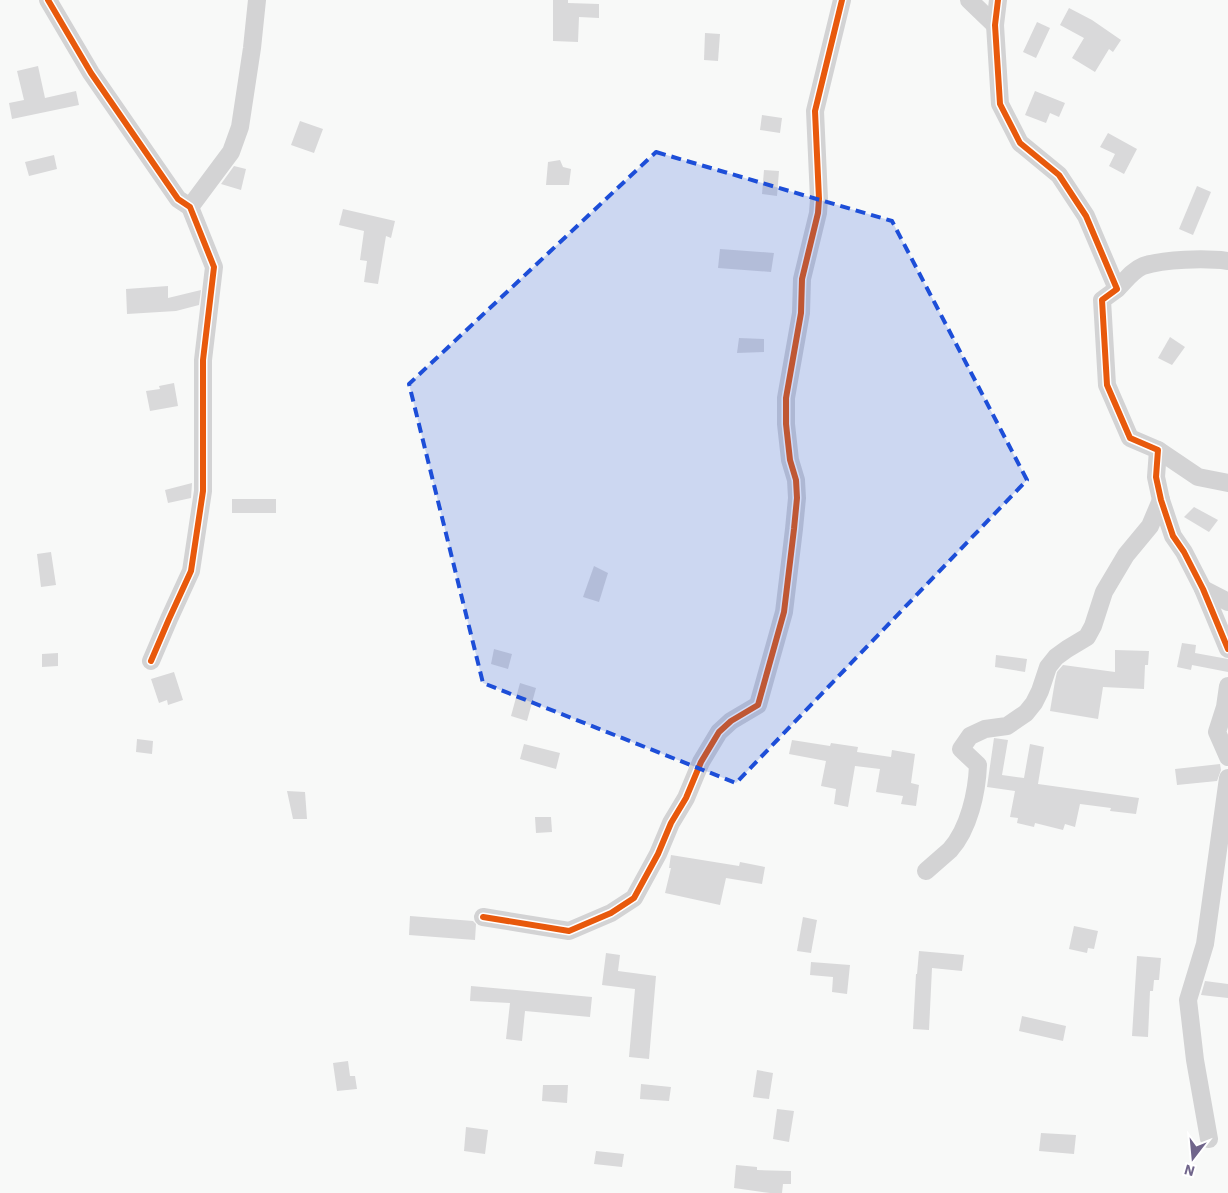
<svg xmlns="http://www.w3.org/2000/svg" width="1228" height="1193" font-family="'IBM Plex Sans',sans-serif">
<style>
.building{fill:#d9d9da}
.lines{fill:none;stroke-linecap:round;stroke-linejoin:round}
.minor{stroke:#d3d3d4;stroke-width:18}
.cycleway-casing{stroke:#fff;stroke-width:9}
.cycleway{stroke:#e8590c;stroke-width:6}
.marked{fill:#1d4ed8;fill-opacity:0.2;stroke:#1d4ed8;stroke-width:4;stroke-dasharray:10 6;stroke-linejoin:round}
</style>
<rect width="100%" height="100%" fill="#f8f9f8"/>
<g class="building">
<polygon points="553,0 568,0 568,3 599,4 599,18 579,17 578,42 553,41"/>
<polygon points="1069,8 1092,20 1121,40 1113,52 1109,49 1095,72 1072,58 1084,38 1060,25"/>
<polygon points="1037,22 1050,28 1036,58 1023,52"/>
<polygon points="705,33 720,34 718,61 704,60"/>
<polygon points="38,66 45,98 76,91 79,105 12,119 9,103 24,100 17,71"/>
<polygon points="1035,91 1065,103 1059,117 1050,113 1046,123 1025,115"/>
<polygon points="762,115 782,118 780,133 760,130"/>
<polygon points="300,121 323,129 314,153 291,145"/>
<polygon points="1108,133 1137,149 1124,174 1109,166 1115,154 1100,147"/>
<polygon points="54,155 57,169 29,176 25,162"/>
<polygon points="560,160 563,167 571,169 569,185 546,185 548,162"/>
<polygon points="234,166 246,169 241,190 221,184"/>
<polygon points="764,170 779,171 777,196 762,194"/>
<polygon points="1197,186 1211,192 1193,235 1179,229"/>
<polygon points="343,209 395,221 391,238 386,236 378,284 364,282 367,261 360,260 364,231 339,225"/>
<polygon points="720,249 774,253 771,272 718,268"/>
<polygon points="168,286 168,298 201,290 199,305 176,311 127,314 126,289"/>
<polygon points="1170,337 1185,347 1172,365 1158,358"/>
<polygon points="739,338 764,339 764,352 737,353"/>
<polygon points="174,383 178,406 150,411 146,391 160,389 159,386"/>
<polygon points="192,483 191,498 168,503 165,490"/>
<rect x="232" y="499" width="44" height="14"/>
<polygon points="1194,507 1218,520 1209,532 1184,517"/>
<polygon points="51,552 56,585 41,587 37,554"/>
<polygon points="594,566 608,573 599,602 583,597"/>
<polygon points="1182,643 1196,645 1195,653 1228,659 1228,672 1192,665 1191,670 1177,667"/>
<polygon points="494,649 512,654 508,669 491,664"/>
<polygon points="1115,650 1149,651 1148,665 1145,665 1144,689 1103,687 1098,719 1050,711 1055,681 1057,672 1063,665 1115,672"/>
<polygon points="58,653 58,666 42,667 42,654"/>
<polygon points="996,655 1027,659 1025,672 995,667"/>
<polygon points="174,672 183,700 168,705 167,700 159,703 151,679"/>
<polygon points="520,683 536,688 527,721 511,716"/>
<polygon points="994,738 1008,740 1002,775 1024,778 1030,744 1044,747 1038,784 1139,798 1136,814 1110,811 1111,808 1080,804 1075,827 1065,824 1063,830 1035,823 1034,827 1017,823 1018,818 1010,817 1015,791 987,787"/>
<polygon points="137,739 153,741 152,754 136,752"/>
<polygon points="792,740 830,746 831,743 858,747 857,752 891,757 892,750 915,754 911,783 919,785 916,806 901,804 903,796 876,792 880,769 855,766 848,807 834,804 836,789 821,786 826,761 789,754"/>
<polygon points="524,744 560,753 556,769 520,759"/>
<polygon points="1220,764 1221,770 1217,781 1177,785 1175,769"/>
<polygon points="287,791 305,792 307,819 293,819"/>
<polygon points="535,817 551,817 552,832 536,833"/>
<polygon points="671,855 739,866 740,862 765,867 762,884 726,878 720,905 665,893 671,868 669,868"/>
<polygon points="410,916 473,921 476,924 475,940 409,935"/>
<polygon points="803,917 817,920 811,953 797,951"/>
<polygon points="1074,926 1098,931 1094,949 1088,948 1087,953 1069,949"/>
<polygon points="919,951 964,955 962,971 932,968 929,1030 913,1029 916,974 917,974"/>
<polygon points="606,953 620,955 618,971 656,976 649,1059 629,1057 635,989 602,985"/>
<polygon points="1137,956 1161,958 1159,980 1154,980 1153,991 1150,991 1148,1037 1132,1036"/>
<polygon points="811,962 850,965 847,994 832,992 833,977 810,975"/>
<polygon points="1205,981 1228,984 1228,998 1201,995"/>
<polygon points="471,986 592,997 590,1017 525,1011 522,1041 506,1039 510,1003 470,1001"/>
<polygon points="1022,1016 1066,1026 1063,1041 1019,1031"/>
<polygon points="348,1061 350,1076 355,1076 357,1089 337,1091 333,1063"/>
<polygon points="757,1070 773,1073 769,1099 753,1097"/>
<polygon points="641,1084 671,1087 669,1101 640,1099"/>
<polygon points="543,1085 568,1085 567,1103 542,1101"/>
<polygon points="777,1109 794,1111 789,1142 773,1139"/>
<polygon points="466,1127 488,1130 485,1154 464,1151"/>
<polygon points="1041,1133 1076,1135 1074,1154 1039,1151"/>
<polygon points="596,1151 624,1154 622,1167 594,1164"/>
<polygon points="736,1165 757,1167 757,1170 791,1171 791,1184 783,1184 782,1193 770,1193 734,1188"/>
</g>
<g class="lines">
<g class="minor">
<polyline points="48,0 91,73 178,199 190,207 214,267 203,360 203,491 191,571 169,619 151,661"/>
<polyline points="969,0 995,25"/>
<polyline points="998,0 995,25 1000,104 1020,143 1059,175 1086,216 1117,289 1102,300 1107,385 1130,438 1158,450 1156,477 1161,500 1173,536 1184,552 1203,589 1228,649"/>
<polyline points="190,207 231,152 240,127 252,48 257,0"/>
<path d="M1117,289c8,-8 16,-19 26,-23 21,-7 63,-8 85,-5"/>
<polyline points="1158,450 1198,477 1228,483"/>
<polyline points="1203,589 1228,602"/>
<polyline points="1228,686 1225,707 1217,732 1228,757"/>
<path d="M926,871c8,-7 16,-14 24,-21 19,-21 27,-58 28,-85l-17,-16 9,-13 15,-7 22,-3 19,-13 8,-10 6,-12 8,-24 8,-10 11,-8 20,-12 6,-11 11,-34 22,-37 24,-29 11,-26"/>
<polyline points="483,917 569,931 611,913 634,898 658,854 671,823 686,798 701,762 719,732 731,721 758,705 784,612 794,529 797,498 796,480 790,460 786,424 786,398 801,313 802,279 818,213 819,199 815,111 842,0"/>
<polyline points="1209,1139 1195,1060 1188,1000 1205,944 1228,778"/>
</g>
<g class="cycleway-casing">
<g id="cycleway">
<polyline points="48,0 91,73 178,199 190,207 214,267 203,360 203,491 191,571 169,619 151,661"/>
<polyline points="998,0 995,25 1000,104 1020,143 1059,175 1086,216 1117,289 1102,300 1107,385 1130,438 1158,450 1156,477 1161,500 1173,536 1184,552 1203,589 1228,649"/>
<polyline points="483,917 569,931 611,913 634,898 658,854 671,823 686,798 701,762 719,732 731,721 758,705 784,612 794,529 797,498 796,480 790,460 786,424 786,398 801,313 802,279 818,213 819,199 815,111 842,0"/>
</g>
</g>
<use href="#cycleway" class="cycleway"/>
</g>
<path class="marked" d="M656,152l236,69 135,259 -291,303 -253,-100 -74,-299z"/>
<g transform="translate(1193 1158) rotate(196)" stroke="#ffffff" stroke-width="4" paint-order="stroke">
<path d="M0-4L9 19L0 12L-9 19Z" fill="#70658b"/>
<text y="-8" font-size="14" font-weight="bold" text-anchor="middle" fill="#70658b">N</text>
</g>
</svg>
